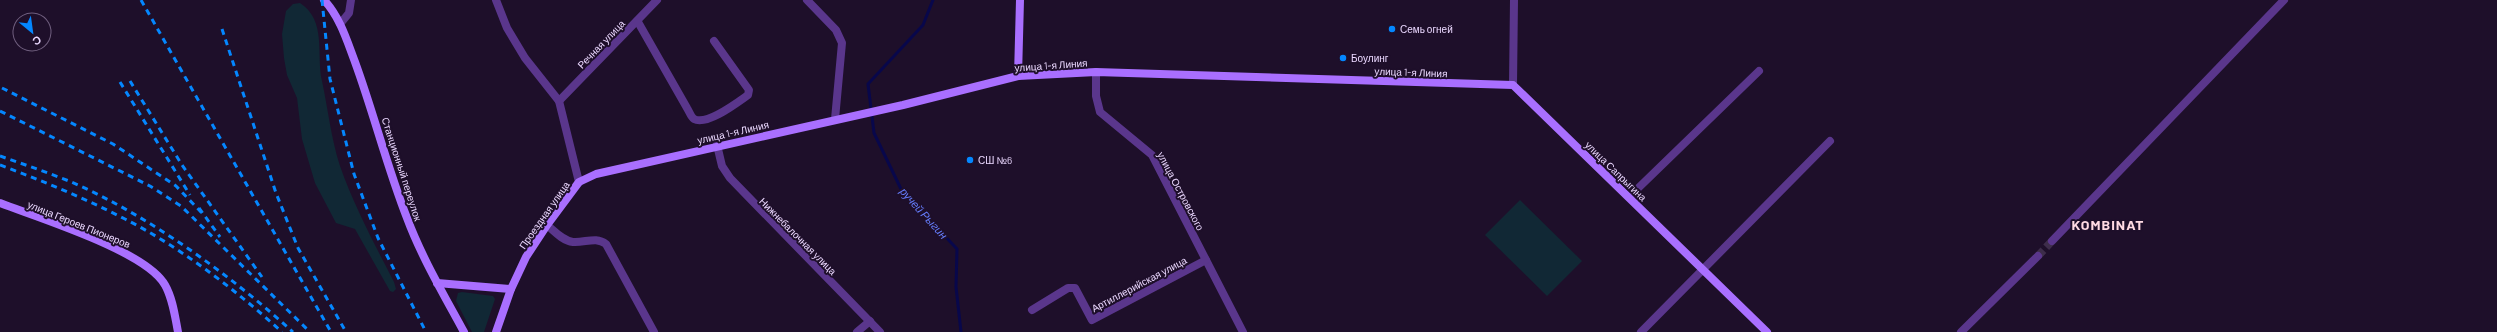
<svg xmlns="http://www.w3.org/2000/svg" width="2497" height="332" font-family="Barlow,sans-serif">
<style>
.green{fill:#112835}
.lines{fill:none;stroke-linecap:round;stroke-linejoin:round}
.stream{stroke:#08074b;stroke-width:3}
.street-tunnel{stroke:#3d2d4a;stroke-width:8;stroke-dasharray:8 4;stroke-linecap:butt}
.street{stroke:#5a368c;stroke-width:8}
.secondary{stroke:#a96fff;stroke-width:8}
.rail{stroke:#0487ff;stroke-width:3;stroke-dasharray:6 5;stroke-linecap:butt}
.poi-dot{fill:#0487ff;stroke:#1e0f2a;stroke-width:1.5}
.labels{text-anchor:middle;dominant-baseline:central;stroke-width:4;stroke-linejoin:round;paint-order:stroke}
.poi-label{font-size:10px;fill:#ebd8ff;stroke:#1e0f2a;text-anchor:start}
.street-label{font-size:10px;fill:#ebd8ff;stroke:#1e0f2a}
.water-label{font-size:11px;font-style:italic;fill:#667eff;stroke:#1e0f2a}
.district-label{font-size:14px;font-weight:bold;letter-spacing:1px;fill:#ffdae3;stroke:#1e0f2a}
</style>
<rect width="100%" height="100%" fill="#1e0f2a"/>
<g class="green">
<path d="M300,3c27,18 16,50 22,78 6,28 9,57 18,85 14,40 35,79 54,116l2,7 -3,3 -3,-1 -35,-62 -19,-6 -21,-40 -13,-44 -5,-41 -10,-23 -3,-17 -2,-24 4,-23 7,-7z"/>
<polygon points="1520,200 1582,261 1547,296 1485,235"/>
<polygon points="462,292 493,296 495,299 484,332 472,332 456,301 458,293"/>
</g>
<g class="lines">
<polyline class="stream" points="933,0 923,25 868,84 874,133 901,189 957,249 956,287 961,332"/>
<polyline class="street-tunnel" points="2038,256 2052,241"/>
<g class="street">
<polyline points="496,0 507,28 525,58 559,101 579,182"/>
<polyline points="807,0 836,30 842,43 835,119"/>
<path d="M638,22l49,86c2,3 4,9 7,11 13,7 44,-17 54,-24l1,-5 -35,-49"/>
<polyline points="340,24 349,13 351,0"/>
<polyline points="1096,72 1096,96 1100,112 1152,155 1243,332"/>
<polyline points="1513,85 1514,0"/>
<polyline points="559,101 657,0"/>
<polyline points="717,145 722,166 730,178 880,332"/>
<polyline points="1629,197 1759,71"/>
<path d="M547,225c7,6 16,16 26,17 12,1 23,-6 33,2l48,88"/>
<polyline points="2052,241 2284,0"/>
<polyline points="1032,310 1068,288 1075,288 1092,320 1206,260"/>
<polyline points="857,332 870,321"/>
<polyline points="1641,332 1830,141"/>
<polyline points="1961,332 2038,256"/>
</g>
<g class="secondary">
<path d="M324,0c16,17 23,41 31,62 19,52 32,105 52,156 15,40 37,77 57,114"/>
<polyline points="1018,76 1020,0"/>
<path d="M0,203c39,15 146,48 165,82 8,14 10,32 13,47"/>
<polyline points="437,283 511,289 526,257 547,225 579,182 596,174 903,105 1018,76 1096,72 1513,85 1767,332"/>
<polyline points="496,332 511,289"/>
</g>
<g class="rail">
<polyline points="141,0 331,332"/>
<polyline points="322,0 330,79 354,174 378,238 426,332"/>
<polyline points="222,29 276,193 298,248 346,332"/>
<polyline points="130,81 182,165 262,277"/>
<polyline points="120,82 190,195"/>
<polyline points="2,88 113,144 176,186 202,213"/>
<polyline points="0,111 150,186 181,206 310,332"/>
<path d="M0,156c23,8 46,16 69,25 79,34 160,93 224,151"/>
<path d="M0,165c43,16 84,33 125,54 55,28 112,72 157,113"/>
<polyline points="199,208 220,237"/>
</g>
</g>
<g class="poi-dot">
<circle cx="1392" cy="29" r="4"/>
<circle cx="1343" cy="58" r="4"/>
<circle cx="970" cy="160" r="4"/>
</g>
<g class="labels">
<g class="poi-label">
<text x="1400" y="29">Семь огней</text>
<text x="1351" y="58">Боулинг</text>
<text x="978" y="160">СШ №6</text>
</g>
<g class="street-label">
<text transform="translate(601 44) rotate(-46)">Речная улица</text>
<text transform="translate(1051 65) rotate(-4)">улица 1-я Линия</text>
<text transform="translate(1411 72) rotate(2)">улица 1-я Линия</text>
<text transform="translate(733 132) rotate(-13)">улица 1-я Линия</text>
<text transform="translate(402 169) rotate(72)">Станционный переулок</text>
<text transform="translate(1616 171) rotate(44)">улица Сапрыгина</text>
<text transform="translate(1181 191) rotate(62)">улица Островского</text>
<text transform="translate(544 215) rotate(-55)">Проездная улица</text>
<text transform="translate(79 224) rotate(22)">улица Героев Пионеров</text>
<text transform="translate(798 236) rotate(45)">Нижнебалочная улица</text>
<text transform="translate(1139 284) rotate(-28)">Артиллерийская улица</text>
</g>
<g class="water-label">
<text transform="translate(924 213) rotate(48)">ручей Рыгин</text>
</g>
<g class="district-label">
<text x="2108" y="224">KOMBINAT</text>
</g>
</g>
<g transform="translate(32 32) rotate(151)"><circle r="19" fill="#1e0f2a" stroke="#705f7f"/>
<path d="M0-3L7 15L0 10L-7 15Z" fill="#0487ff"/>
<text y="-6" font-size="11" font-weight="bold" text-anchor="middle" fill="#ebd8ff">С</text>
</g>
</svg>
